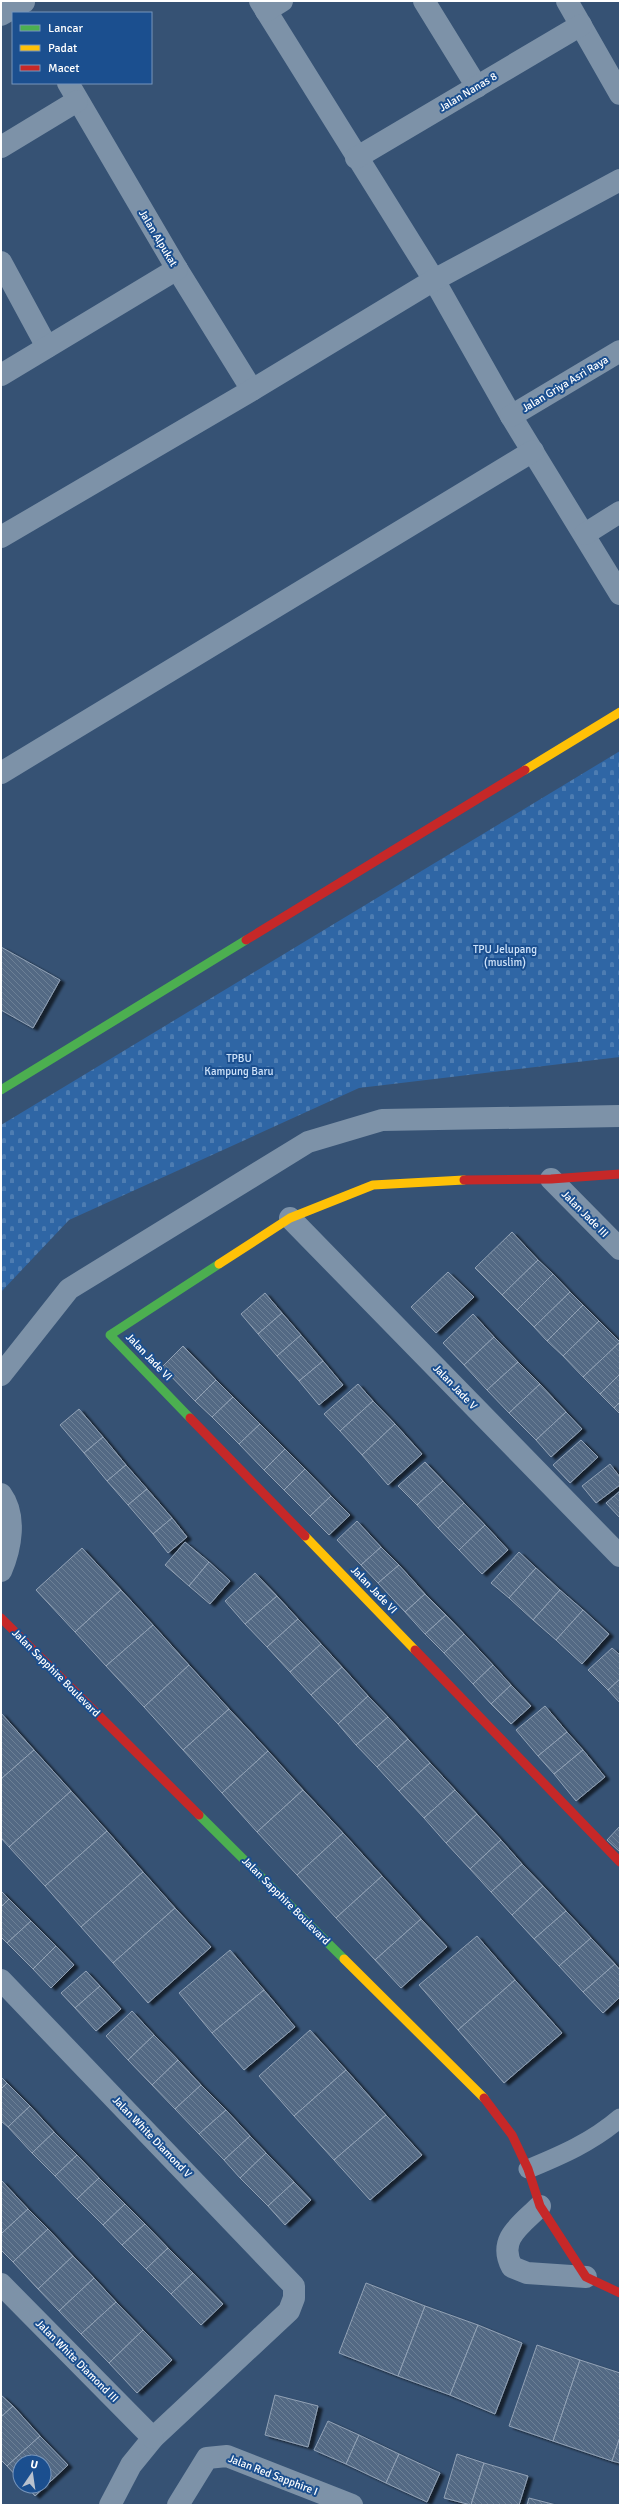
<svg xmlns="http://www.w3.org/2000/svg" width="621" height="2506" font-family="Signika,sans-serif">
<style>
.cemetery{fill:url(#cemetery-stones)}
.building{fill:url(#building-back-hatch);stroke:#92a2b6;filter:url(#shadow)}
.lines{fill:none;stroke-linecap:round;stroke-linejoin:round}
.lane{stroke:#7d92a8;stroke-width:19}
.street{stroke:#7d92a8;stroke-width:22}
.fast{stroke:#4caf50;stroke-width:9}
.slow{stroke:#ffc107;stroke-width:9}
.jam{stroke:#c62828;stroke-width:9}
.labels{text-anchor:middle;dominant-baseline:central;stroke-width:4;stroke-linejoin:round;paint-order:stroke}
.street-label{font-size:11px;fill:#fff;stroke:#1b4f8f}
.park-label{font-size:11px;fill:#cfe3fa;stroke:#1b4f8f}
</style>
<defs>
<pattern id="cemetery-stones" width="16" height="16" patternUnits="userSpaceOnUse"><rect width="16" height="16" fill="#2f66a5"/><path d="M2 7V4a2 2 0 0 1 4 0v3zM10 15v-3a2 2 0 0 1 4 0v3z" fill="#4e7db2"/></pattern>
<pattern id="building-back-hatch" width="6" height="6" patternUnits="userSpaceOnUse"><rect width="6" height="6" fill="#526984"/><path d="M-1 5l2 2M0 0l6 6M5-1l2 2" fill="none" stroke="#6c8096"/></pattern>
<filter id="shadow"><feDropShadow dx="4.5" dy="2.5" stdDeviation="1" flood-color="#0009"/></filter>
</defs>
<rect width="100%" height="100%" fill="#365274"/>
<polygon class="cemetery" points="620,751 620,1057 359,1088 69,1220 1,1292 1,1125"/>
<g class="building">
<polygon points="1,947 60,980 33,1028 1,1010"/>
<polygon points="512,1232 538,1260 502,1295 475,1268"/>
<polygon points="538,1260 553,1274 517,1310 502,1295"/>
<polygon points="448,1272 474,1297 436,1333 411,1307"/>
<polygon points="553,1274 570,1292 534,1327 517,1310"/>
<polygon points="570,1292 583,1305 547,1341 534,1327"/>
<polygon points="265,1293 282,1313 258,1334 241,1314"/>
<polygon points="583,1305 599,1321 563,1356 547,1341"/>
<polygon points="282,1313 301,1335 277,1356 258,1334"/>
<polygon points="473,1314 494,1337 464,1365 443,1343"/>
<polygon points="599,1321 620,1342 583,1377 563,1356"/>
<polygon points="301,1335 323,1361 299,1381 277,1356"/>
<polygon points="494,1337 518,1362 487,1390 464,1365"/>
<polygon points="620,1342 620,1374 600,1394 583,1377"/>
<polygon points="183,1346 216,1380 195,1401 162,1367"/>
<polygon points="323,1361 343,1385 319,1405 299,1381"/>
<polygon points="518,1362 540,1384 509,1413 487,1390"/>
<polygon points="620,1374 620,1402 614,1408 600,1394"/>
<polygon points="216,1380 233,1397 212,1417 195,1401"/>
<polygon points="358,1384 373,1401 340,1431 324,1414"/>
<polygon points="540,1384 566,1412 536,1440 509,1413"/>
<polygon points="233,1397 260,1424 239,1444 212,1417"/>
<polygon points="373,1401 395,1424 362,1455 340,1431"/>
<polygon points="620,1402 620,1414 614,1408"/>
<polygon points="79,1409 103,1437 84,1453 60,1425"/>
<polygon points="566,1412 582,1429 551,1457 536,1440"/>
<polygon points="260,1424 285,1449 264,1470 239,1444"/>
<polygon points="395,1424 422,1454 388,1485 362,1455"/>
<polygon points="103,1437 126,1465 107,1481 84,1453"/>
<polygon points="581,1440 598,1457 570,1483 553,1465"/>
<polygon points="285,1449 305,1469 284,1490 264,1470"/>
<polygon points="425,1462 443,1481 417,1505 398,1486"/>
<polygon points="610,1464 620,1477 620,1485 596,1503 582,1486"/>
<polygon points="126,1465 147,1489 128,1505 107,1481"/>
<polygon points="305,1469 331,1496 310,1516 284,1490"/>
<polygon points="443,1481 464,1503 438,1528 417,1505"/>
<polygon points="147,1489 172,1518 153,1534 128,1505"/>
<polygon points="620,1491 620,1518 606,1503"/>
<polygon points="331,1496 350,1515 329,1535 310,1516"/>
<polygon points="464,1503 485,1525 459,1550 438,1528"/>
<polygon points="172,1518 187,1537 168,1553 153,1534"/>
<polygon points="357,1521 381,1547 361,1565 337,1540"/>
<polygon points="485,1525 508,1550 482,1574 459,1550"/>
<polygon points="185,1542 209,1562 189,1586 165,1565"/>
<polygon points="381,1547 399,1565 378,1583 361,1565"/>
<polygon points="82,1548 121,1590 75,1632 36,1590"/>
<polygon points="519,1552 536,1568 509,1598 491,1583"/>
<polygon points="209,1562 230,1581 210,1604 189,1586"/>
<polygon points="399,1565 425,1594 405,1612 378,1583"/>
<polygon points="536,1568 560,1590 533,1620 509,1598"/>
<polygon points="255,1573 277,1596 245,1624 225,1601"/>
<polygon points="121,1590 153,1625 106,1666 75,1632"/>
<polygon points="560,1590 583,1610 556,1640 533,1620"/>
<polygon points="425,1594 446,1615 425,1634 405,1612"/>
<polygon points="277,1596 298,1619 267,1647 245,1624"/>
<polygon points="583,1610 609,1634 582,1664 556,1640"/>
<polygon points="446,1615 464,1634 444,1653 425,1634"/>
<polygon points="298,1619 321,1644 290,1672 267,1647"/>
<polygon points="153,1625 189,1665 144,1707 106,1666"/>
<polygon points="464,1634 493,1665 473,1684 444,1653"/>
<polygon points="321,1644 342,1667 311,1695 290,1672"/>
<polygon points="612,1648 620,1655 620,1679 608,1690 588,1670"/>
<polygon points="189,1665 229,1709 183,1750 144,1707"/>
<polygon points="493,1665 511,1685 491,1704 473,1684"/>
<polygon points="342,1667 368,1696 338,1724 311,1695"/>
<polygon points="620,1679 620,1703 608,1690"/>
<polygon points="511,1685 531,1706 511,1724 491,1704"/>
<polygon points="368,1696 388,1717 356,1745 338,1724"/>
<polygon points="545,1706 567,1732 538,1756 516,1730"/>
<polygon points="229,1709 268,1751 222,1793 183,1750"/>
<polygon points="1,1713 34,1750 1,1779"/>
<polygon points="388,1717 408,1739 377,1767 356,1745"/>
<polygon points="567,1732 583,1750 554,1774 538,1756"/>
<polygon points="408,1739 430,1763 399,1791 377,1767"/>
<polygon points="34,1750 71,1791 9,1847 1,1838 1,1779"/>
<polygon points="583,1750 605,1777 576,1801 554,1774"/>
<polygon points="268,1751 303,1790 257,1832 222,1793"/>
<polygon points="430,1763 455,1790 424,1818 399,1791"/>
<polygon points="303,1790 343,1833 297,1875 257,1832"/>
<polygon points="455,1790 477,1814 446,1843 424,1818"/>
<polygon points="71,1791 107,1831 45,1886 9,1847"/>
<polygon points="477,1814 501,1840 470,1869 446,1843"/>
<polygon points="620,1826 620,1852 607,1840"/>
<polygon points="107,1831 143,1872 81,1927 45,1886"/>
<polygon points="343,1833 382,1876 336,1918 297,1875"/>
<polygon points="501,1840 522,1864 491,1892 470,1869"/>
<polygon points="522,1864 543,1886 512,1915 491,1892"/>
<polygon points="143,1872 175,1908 113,1963 81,1927"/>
<polygon points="382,1876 421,1919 375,1960 336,1918"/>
<polygon points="543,1886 566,1911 534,1939 512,1915"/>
<polygon points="1,1891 9,1899 1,1907"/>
<polygon points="9,1899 31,1921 7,1943 1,1937 1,1907"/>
<polygon points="175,1908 211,1947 148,2003 113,1963"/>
<polygon points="566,1911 591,1938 559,1966 534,1939"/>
<polygon points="421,1919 447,1947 401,1988 375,1960"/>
<polygon points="31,1921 56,1946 33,1969 7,1943"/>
<polygon points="477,1936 515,1980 458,2030 419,1985"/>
<polygon points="591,1938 615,1964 583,1992 559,1966"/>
<polygon points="56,1946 74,1965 51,1988 33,1969"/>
<polygon points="230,1950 264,1990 212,2033 179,1993"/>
<polygon points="615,1964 620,1970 620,1997 603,2013 583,1992"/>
<polygon points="86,1971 100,1986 75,2008 61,1993"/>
<polygon points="515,1980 562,2033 504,2083 458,2030"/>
<polygon points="100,1986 121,2009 96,2031 75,2008"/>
<polygon points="264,1990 295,2027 244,2070 212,2033"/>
<polygon points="132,2011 154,2035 128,2060 106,2036"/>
<polygon points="310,2030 346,2070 294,2116 259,2076"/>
<polygon points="154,2035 178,2060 152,2085 128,2060"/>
<polygon points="178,2060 201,2085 175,2109 152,2085"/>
<polygon points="346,2070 386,2115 334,2160 294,2116"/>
<polygon points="1,2077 7,2083 1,2089"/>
<polygon points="7,2083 30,2106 8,2127 1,2121 1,2089"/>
<polygon points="201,2085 226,2110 199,2134 175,2109"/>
<polygon points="30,2106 54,2132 32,2153 8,2127"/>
<polygon points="226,2110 250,2136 224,2160 199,2134"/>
<polygon points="386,2115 422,2155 370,2200 334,2160"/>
<polygon points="54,2132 77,2155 55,2176 32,2153"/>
<polygon points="250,2136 266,2153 240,2178 224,2160"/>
<polygon points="266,2153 294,2182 268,2206 240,2178"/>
<polygon points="77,2155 99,2178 77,2199 55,2176"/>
<polygon points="99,2178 125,2204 103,2225 77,2199"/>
<polygon points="2,2181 28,2209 1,2234 1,2182"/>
<polygon points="294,2182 311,2200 285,2225 268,2206"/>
<polygon points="125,2204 145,2224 122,2245 103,2225"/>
<polygon points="28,2209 48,2229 13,2262 1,2250 1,2234"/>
<polygon points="145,2224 168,2248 146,2269 122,2245"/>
<polygon points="48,2229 73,2256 38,2289 13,2262"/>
<polygon points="168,2248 193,2273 171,2294 146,2269"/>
<polygon points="73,2256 94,2278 59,2311 38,2289"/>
<polygon points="193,2273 223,2304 201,2325 171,2294"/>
<polygon points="94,2278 116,2302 81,2334 59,2311"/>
<polygon points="366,2283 425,2306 398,2376 339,2353"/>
<polygon points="116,2302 143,2330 109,2363 81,2334"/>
<polygon points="425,2306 478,2325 450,2395 398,2376"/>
<polygon points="478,2325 522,2343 495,2414 450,2395"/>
<polygon points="143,2330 172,2360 137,2393 109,2363"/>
<polygon points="537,2345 580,2360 553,2441 509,2426"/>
<polygon points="580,2360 620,2373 620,2437 612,2461 553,2441"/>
<polygon points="1,2395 13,2406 1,2417"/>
<polygon points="275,2395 318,2406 308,2447 265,2435"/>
<polygon points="13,2406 40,2436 7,2466 1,2460 1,2417"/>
<polygon points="328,2421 359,2435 346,2464 314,2450"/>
<polygon points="359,2435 399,2454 386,2483 346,2464"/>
<polygon points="40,2436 68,2465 35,2496 26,2486 44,2486 44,2462 20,2462 20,2480 7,2466"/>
<polygon points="620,2437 620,2463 612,2461"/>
<polygon points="399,2454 440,2473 427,2502 386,2483"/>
<polygon points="457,2454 484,2463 471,2505 444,2498"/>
<polygon points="484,2463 528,2476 519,2505 471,2505"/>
<polygon points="529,2498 556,2505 527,2505"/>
</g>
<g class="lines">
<path class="lane" d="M528,2169c34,-14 64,-27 92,-51"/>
<g class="street">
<polyline points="260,1 434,280 511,416 620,594"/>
<polyline points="424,1 477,87"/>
<polyline points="567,1 620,94"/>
<polyline points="266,11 282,1"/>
<polyline points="1,15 24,2"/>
<polyline points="68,83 177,269 252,390"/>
<polyline points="1,147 77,101"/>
<polyline points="356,158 581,25"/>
<polyline points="1,262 47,347"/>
<polyline points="1,375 177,269"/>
<polyline points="511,416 620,351"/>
<polyline points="585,534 620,512"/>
<polyline points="1,537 252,390 434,280 620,180"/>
<polyline points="1,773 533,451"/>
<polyline points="551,1179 620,1249"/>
<polyline points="290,1218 620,1556"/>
<polyline points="1,1375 69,1289 308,1142 382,1120 620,1116"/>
<path d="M1,1494c16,22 10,54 0,77"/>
<polyline points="1,1980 294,2286 294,2298 289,2311 153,2438 131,2465 110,2505"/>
<path d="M540,2206c-19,19 -43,33 -28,61l15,6 59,4"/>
<polyline points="1,2284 153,2438"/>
<polyline points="178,2505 207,2458 227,2456 352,2505"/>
</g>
<g class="fast">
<polyline points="1,1090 246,940"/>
<polyline points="190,1418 110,1335 219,1264"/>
<polyline points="199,1815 344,1959"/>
</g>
<g class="slow">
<polyline points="525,770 620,712"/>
<polyline points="219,1264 290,1218 373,1185 464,1180"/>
<polyline points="305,1536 415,1650"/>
<polyline points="344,1959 484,2098"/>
</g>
<g class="jam">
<polyline points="246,940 525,770"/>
<polyline points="464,1180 551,1179 620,1174"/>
<polyline points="190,1418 305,1536"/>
<polyline points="1,1618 199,1815"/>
<polyline points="415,1650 620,1862"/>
<polyline points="484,2098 512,2135 528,2169 540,2206 586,2277 620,2293"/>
</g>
</g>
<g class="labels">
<g class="street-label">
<text transform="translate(468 92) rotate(-31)">Jalan Nanas 8</text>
<text transform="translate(158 238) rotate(59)">Jalan Alpukat</text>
<text transform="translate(565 384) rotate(-31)">Jalan Griya Asri Raya</text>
<text transform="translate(585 1214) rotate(45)">Jalan Jade III</text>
<text transform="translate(149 1357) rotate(46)">Jalan Jade VI</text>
<text transform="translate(455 1387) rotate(46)">Jalan Jade V</text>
<text transform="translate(374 1590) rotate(46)">Jalan Jade VI</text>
<text transform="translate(56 1673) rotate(45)">Jalan Sapphire Boulevard</text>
<text transform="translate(286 1901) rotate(45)">Jalan Sapphire Boulevard</text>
<text transform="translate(152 2137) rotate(46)">Jalan White Diamond V</text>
<text transform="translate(77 2361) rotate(45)">Jalan White Diamond III</text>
<text transform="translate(273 2475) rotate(21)">Jalan Red Sapphire I</text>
</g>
<g class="park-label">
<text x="505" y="949">TPU Jelupang<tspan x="505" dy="13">(muslim)</tspan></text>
<text x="239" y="1058">TPBU<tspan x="239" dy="13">Kampung Baru</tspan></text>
</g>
</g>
<rect width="621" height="2506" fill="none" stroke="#ffffff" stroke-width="4"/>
<rect x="12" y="12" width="140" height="72" fill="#1b4f8f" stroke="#7695bc"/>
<rect x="20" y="25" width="20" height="6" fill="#4caf50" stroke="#7695bc"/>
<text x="48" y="32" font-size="12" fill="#ffffff">Lancar</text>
<rect x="20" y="45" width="20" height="6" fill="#ffc107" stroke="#7695bc"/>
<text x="48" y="52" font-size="12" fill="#ffffff">Padat</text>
<rect x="20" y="65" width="20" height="6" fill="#c62828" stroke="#7695bc"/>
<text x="48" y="72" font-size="12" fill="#ffffff">Macet</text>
<g transform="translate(32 2474) rotate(13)"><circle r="19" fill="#1b4f8f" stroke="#7695bc"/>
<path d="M0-3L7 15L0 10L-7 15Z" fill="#b9c2ce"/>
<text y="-6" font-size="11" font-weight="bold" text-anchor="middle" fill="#ffffff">U</text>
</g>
</svg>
